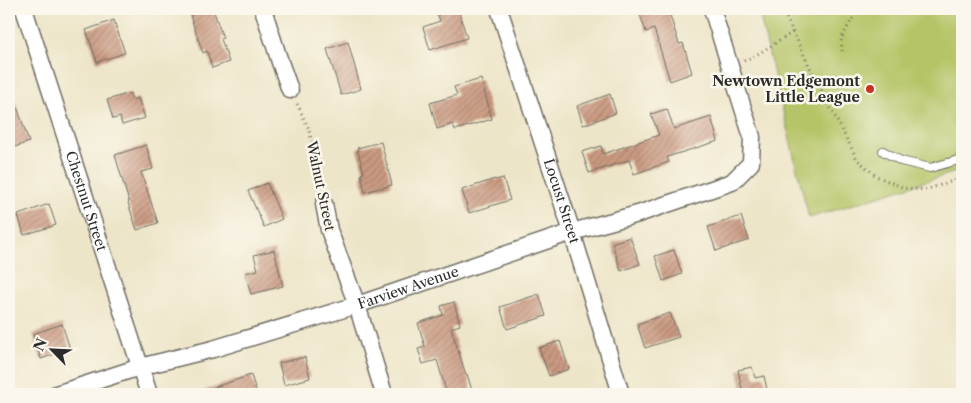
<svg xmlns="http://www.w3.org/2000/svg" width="971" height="403" font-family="'Libre Caslon Text',serif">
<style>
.pitch{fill:#b5c466;stroke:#707848}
.building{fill:url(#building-hatch)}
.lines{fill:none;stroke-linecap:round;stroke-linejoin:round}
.service-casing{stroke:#6f6c62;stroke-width:10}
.minor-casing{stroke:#6f6c62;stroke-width:19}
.path{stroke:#6f6c62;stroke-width:3;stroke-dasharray:1 4;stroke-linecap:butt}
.service{stroke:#fff;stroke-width:8}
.minor{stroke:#fff;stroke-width:16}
.poi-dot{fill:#c8321e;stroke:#fbf7ec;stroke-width:2}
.labels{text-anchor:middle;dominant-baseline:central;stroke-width:5;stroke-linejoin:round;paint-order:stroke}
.poi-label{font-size:14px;font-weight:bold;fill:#2b2b2b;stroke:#fbf7ec;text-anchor:end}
.street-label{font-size:14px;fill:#2b2b2b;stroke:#fbf7ec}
</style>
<defs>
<pattern id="building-hatch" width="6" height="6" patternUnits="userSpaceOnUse" patternTransform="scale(1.25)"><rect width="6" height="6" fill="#cb9a81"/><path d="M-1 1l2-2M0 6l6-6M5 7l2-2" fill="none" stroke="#a57e6a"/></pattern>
</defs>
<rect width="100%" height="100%" fill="#fbf7ec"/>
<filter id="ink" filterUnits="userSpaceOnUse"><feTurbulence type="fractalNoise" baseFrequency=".02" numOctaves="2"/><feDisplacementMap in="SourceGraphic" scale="10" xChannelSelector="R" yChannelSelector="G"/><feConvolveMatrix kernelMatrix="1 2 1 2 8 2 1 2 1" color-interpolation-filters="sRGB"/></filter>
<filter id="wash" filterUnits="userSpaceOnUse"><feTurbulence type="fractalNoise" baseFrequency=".0096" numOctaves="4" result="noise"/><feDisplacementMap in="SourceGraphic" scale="20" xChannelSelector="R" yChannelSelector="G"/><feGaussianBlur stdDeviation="1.12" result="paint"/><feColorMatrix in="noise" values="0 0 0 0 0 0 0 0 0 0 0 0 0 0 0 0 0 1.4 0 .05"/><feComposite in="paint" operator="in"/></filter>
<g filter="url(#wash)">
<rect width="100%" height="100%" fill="#ede5c8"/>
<polygon class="pitch" points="758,9 962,9 962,170 809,218"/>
<g id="blocks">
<g class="building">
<polygon points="208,9 213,9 223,38 221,39 229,62 212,68 207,51 203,53 190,15"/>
<polygon points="436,9 458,9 467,38 430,50 423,27 440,21"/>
<polygon points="638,9 668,9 679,44 683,43 692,73 670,81 654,29 646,32"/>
<polygon points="114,20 125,53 97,62 86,30"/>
<polygon points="348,42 361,89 341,95 327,49"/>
<polygon points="481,79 492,119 455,130 453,124 437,129 430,103 457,95 454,87"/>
<polygon points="9,89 11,89 29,142 9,149"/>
<polygon points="130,93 132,100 138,98 145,118 122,125 120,117 113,119 107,100"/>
<polygon points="610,94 616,113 583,125 577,106"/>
<polygon points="667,109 674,129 711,117 718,141 667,157 669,162 634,174 629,160 589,173 582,152 601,146 603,154 659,135 651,114"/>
<polygon points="381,142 392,185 365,192 361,174 364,173 357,148"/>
<polygon points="146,145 153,169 141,172 158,223 137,230 128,203 129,202 115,155"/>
<polygon points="503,178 510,200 469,213 462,190 495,179 496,180"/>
<polygon points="267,183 282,219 264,227 248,191"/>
<polygon points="49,204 56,225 24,235 18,215"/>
<polygon points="741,216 749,240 716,251 708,227"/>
<polygon points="630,237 640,264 621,271 612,243"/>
<polygon points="274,250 283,286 251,294 245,273 258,270 254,255"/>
<polygon points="674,250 682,274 663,281 655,256"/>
<polygon points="539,294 546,316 507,329 500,307"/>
<polygon points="454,302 460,325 451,328 466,375 467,374 473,394 447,394 437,360 423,364 418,349 425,347 418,323 443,315 441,306"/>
<polygon points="670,313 679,337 645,348 637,324"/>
<polygon points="62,324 70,349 41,359 33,334"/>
<polygon points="560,341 569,369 549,376 539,348"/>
<polygon points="305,357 310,378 284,385 279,363"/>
<polygon points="752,367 755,378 764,376 768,394 743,394 738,370"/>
<polygon points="251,375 257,394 201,394 200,392"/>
</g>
</g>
</g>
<g filter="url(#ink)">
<use href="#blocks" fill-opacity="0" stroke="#6f6c62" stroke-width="1"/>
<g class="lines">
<g class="service-casing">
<polyline id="service" points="883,151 901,161 930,168 962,159"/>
</g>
<g class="minor-casing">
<g id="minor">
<path id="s1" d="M24,9l125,385"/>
<polyline points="263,9 280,62 290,90"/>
<path id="s2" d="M499,9l73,223 49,162"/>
<polyline points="324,204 329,230 357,305 384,394"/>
<path id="s3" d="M56,394l84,-27 73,-18 144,-44 215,-73 66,-18 94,-32 19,-19 1,-26 -40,-128"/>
</g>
</g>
<g class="path">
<polyline points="782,9 815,78 857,159 876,176 904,188 925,190 962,178"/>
<polyline points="842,51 841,39 858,9"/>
<polyline points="744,60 753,57 793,32"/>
<polyline points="297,104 308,127 318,164 322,188"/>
</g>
<use href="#service" class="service"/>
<use href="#minor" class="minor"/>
</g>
</g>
<circle class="poi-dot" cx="870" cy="89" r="5"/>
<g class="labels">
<g class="poi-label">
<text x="860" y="81">Newtown Edgemont<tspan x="860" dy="16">Little League</tspan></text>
</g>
<g class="street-label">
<text transform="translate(321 186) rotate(78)">Walnut Street</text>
<text stroke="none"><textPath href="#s2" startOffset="202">Locust Street</textPath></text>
<text stroke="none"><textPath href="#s1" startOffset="202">Chestnut Street</textPath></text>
<text stroke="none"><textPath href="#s3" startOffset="368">Farview Avenue</textPath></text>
</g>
</g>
<rect width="971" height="403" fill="none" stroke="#fbf7ec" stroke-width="30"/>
<g transform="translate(52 350) rotate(294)" stroke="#fbf7ec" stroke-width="4" paint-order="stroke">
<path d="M0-4L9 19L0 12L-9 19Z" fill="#2b2b2b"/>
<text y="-8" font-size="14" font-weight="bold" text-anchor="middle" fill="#2b2b2b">N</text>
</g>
</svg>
